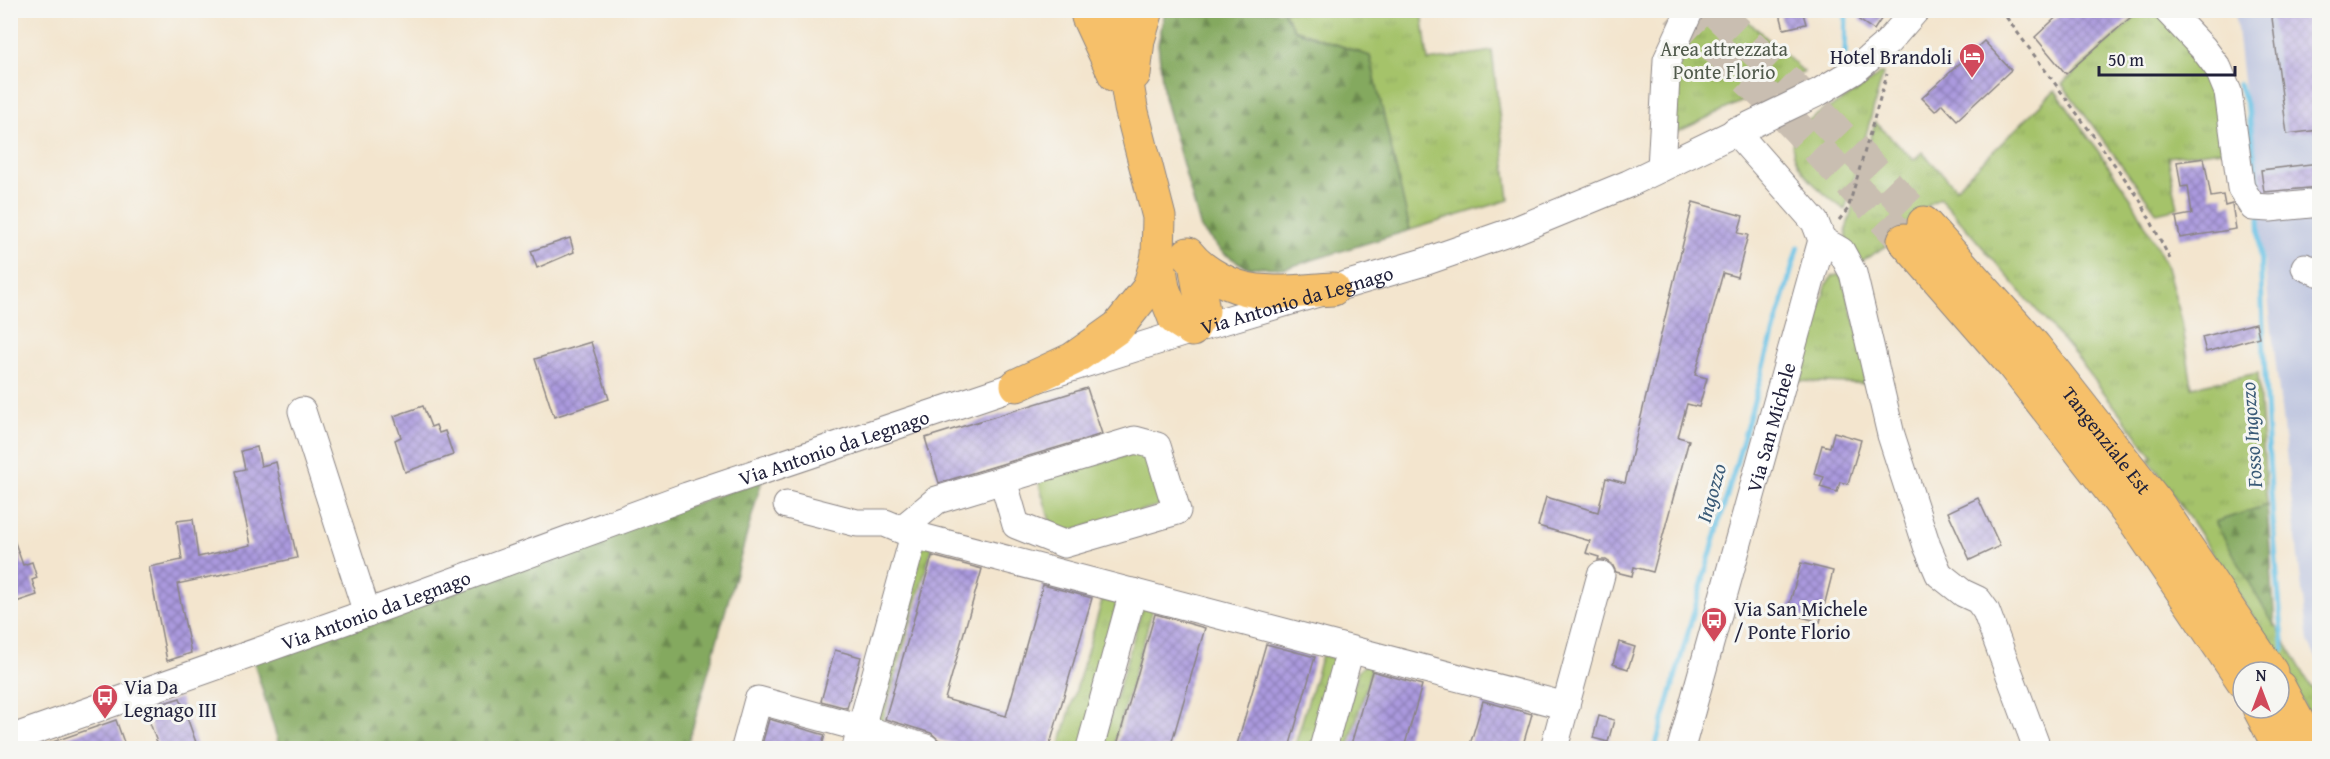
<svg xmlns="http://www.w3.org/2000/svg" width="2330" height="759" font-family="'Gentium Book Plus',serif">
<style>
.industrial{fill:#bcc3de}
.grass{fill:url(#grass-tufts);stroke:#647253;stroke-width:1.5}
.forest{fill:url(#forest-firs);stroke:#53664d;stroke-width:1.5}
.pitch{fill:#a5c36b;stroke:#647253;stroke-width:1.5}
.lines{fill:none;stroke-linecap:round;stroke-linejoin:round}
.stream{stroke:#68c2e6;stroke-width:5}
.building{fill:url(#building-cross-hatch)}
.highway-tunnel{stroke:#c9beb1;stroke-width:33;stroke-dasharray:33 16;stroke-linecap:butt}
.minor-casing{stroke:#8a8484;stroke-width:29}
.highway-casing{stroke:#8a8484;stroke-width:35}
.path{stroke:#8a8484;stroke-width:3;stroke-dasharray:4.5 4.5;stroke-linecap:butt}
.minor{stroke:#fff;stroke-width:27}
.highway{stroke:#f6c06b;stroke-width:33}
.labels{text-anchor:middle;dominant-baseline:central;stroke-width:6;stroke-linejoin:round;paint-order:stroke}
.park-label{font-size:20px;fill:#505a4c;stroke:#f6f6f2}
.poi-label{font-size:20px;fill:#22223b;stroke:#f6f6f2;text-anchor:start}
.street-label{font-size:20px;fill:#22223b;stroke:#f6f6f2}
.water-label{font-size:21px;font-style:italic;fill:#3a5a77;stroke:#f6f6f2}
</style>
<defs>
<pattern id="grass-tufts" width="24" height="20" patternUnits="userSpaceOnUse" patternTransform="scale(1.5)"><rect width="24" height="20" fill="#a5c36b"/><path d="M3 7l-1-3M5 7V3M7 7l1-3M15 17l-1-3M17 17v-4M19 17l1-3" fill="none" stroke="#8ea75e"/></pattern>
<pattern id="forest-firs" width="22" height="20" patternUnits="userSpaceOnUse" patternTransform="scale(1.5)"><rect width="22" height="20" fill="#84a95f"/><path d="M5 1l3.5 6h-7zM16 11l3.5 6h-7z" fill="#6c8950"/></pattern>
<pattern id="building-cross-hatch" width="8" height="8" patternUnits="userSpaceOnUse" patternTransform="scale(1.5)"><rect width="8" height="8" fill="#ab9ade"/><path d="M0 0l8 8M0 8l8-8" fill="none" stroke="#8b7db5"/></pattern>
</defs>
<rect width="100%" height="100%" fill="#f6f6f2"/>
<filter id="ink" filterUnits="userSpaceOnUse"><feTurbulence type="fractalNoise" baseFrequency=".0167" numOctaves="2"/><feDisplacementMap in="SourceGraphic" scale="12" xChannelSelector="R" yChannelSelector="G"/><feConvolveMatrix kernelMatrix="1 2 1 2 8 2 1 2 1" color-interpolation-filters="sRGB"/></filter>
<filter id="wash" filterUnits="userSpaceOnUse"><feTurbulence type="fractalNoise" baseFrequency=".008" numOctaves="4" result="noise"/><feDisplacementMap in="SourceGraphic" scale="24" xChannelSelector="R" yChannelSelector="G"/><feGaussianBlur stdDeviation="1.35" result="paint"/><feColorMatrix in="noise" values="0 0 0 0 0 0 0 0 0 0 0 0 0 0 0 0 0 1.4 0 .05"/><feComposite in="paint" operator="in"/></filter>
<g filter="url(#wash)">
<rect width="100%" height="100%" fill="#f3e5ce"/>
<polygon class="industrial" points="2235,11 2319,11 2319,663 2308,642"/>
<g class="grass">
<polygon points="1283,11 1422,11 1428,61 1492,51 1509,200 1410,230 1370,56 1294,29"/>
<polygon points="1696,11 1737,11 1804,72 1671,135 1674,64"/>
<polygon points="2142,11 2158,11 2212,72 2229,149 2168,157 2178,208 2157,213 2062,84"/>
<path d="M1881,73l2,1 -38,136c-23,-17 -75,-56 -41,-86 14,-12 32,-19 47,-29 10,-6 20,-15 30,-22z"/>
<polygon points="2055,90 2131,198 2166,264 2182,321 2192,387 2258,373 2267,505 2216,522 2319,700 2319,733 2272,646 2196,528 2149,459 2153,457 2077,357 1940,198 1925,208 1892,243 1860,262 1846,240 1846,230 1875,122 1914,160 1922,152 1956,188"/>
<polygon points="1841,274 1874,384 1796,381 1827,283 1833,276"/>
<polygon points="933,544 882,722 876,719 920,548"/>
<polygon points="1104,594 1118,598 1084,748 1059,748"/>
<polygon points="1154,605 1113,748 1101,748 1143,606"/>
<polygon points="1322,655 1336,659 1318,748 1294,748"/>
<polygon points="1365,665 1372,666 1348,748 1336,748 1358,671"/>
</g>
<g class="forest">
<polygon points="1165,11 1283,11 1294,30 1370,56 1410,230 1286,268 1246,267 1223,253 1201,229 1164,97 1158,44"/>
<polygon points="762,480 687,748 280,748 253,659"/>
<polygon points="2267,505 2275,627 2215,522"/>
</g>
<polygon class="pitch" points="1146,450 1161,505 1054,535 1038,480"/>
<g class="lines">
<g class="stream">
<polyline points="1845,54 1846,10"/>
<polyline points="2239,84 2249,113 2258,188"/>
<path d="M2259,218c5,144 10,288 25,432"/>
<polyline points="1655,748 1798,247"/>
</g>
</g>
<g id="blocks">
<g class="building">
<polygon points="1779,10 1802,10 1806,24 1784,29"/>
<polygon points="1864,10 1887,10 1874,30 1859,20"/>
<polygon points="2064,10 2102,10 2107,16 2114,10 2139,10 2066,74 2035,37"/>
<polygon points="2271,10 2319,10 2319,130 2287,134"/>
<polygon points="1984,41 2011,70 1957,120 1942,104 1935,111 1922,98"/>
<polygon points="2204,158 2211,197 2223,195 2225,206 2232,204 2236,229 2180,238 2176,217 2192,214 2188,186 2181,187 2177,162"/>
<polygon points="2319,163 2319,187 2264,192 2261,170"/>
<polygon points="1693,202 1743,216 1738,233 1748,235 1737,277 1723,273 1695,375 1707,378 1699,407 1687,404 1678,437 1689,440 1653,572 1634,567 1632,576 1616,572 1612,564 1606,560 1598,560 1599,557 1586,553 1590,541 1538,526 1546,497 1598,512 1606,478 1625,483"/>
<polygon points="570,238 574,252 537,268 531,251"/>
<polygon points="2256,323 2259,337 2206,352 2202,337"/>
<polygon points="591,342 609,399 554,417 535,359"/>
<polygon points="1087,388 1102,434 939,483 925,438"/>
<polygon points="423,406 431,427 436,425 439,433 445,431 453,455 405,472 395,440 401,437 394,416"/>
<polygon points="1834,432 1861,440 1848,484 1840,482 1837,492 1820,487 1824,477 1814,474 1822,445 1830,447"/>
<polygon points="257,447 261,466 276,462 297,558 177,584 191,653 167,661 149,567 182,560 177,521 193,519 198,557 251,545 235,471 245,469 241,451"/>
<polygon points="1978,498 2000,546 1970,560 1948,512"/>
<polygon points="10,537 13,537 23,565 32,562 37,578 32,580 37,595 16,602 10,587"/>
<polygon points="932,556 982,569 945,699 1006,716 1043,585 1092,598 1049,748 969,748 939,740 931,733 885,719"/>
<polygon points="1801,563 1833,571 1820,622 1787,613"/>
<polygon points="1155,614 1205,628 1170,748 1116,748"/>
<polygon points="1619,642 1635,647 1628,669 1613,664"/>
<polygon points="1266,644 1315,657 1289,748 1236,748"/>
<polygon points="835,650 861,657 847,708 821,701"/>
<polygon points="1372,671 1422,685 1404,748 1350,748"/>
<polygon points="180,698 198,748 159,748 145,709"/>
<polygon points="1483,701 1532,714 1522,748 1469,748"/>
<polygon points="1599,716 1614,720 1608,742 1593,738"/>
<polygon points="769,719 825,735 821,748 761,748"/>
<polygon points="116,720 126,748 41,748 41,746"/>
</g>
</g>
</g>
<g filter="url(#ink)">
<use href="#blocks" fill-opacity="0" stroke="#8a8484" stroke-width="1.5"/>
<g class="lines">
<g class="highway-tunnel">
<polyline points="1677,10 1783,113 1904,240"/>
<polyline points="1714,10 1806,100 1924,223"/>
</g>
<g class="minor-casing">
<g id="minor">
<polyline points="2167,10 2203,48 2218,68 2228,92 2241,188 2253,207 2270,208 2320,203"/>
<polyline points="1661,168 1667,60 1690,10"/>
<polyline points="1822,240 1841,251 1853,273 1891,435 1927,546 1939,574 1963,593 1978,600 1986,611 2037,748"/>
<polyline points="2305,267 2320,273"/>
<polyline points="302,411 367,613"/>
<polyline points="787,505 857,523 885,523 914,535 1566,706"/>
<polyline points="902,529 937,500 1135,440 1157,446 1177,511 1064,544 1016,525 1003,480"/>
<path id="s1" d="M10,739l357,-126 320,-117 330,-111 175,-55 232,-68 92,-32 112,-46 191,-92 35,-21 34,-29 28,-32"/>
<polyline points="745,748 758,700 861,728 914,535"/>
<polyline points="856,748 861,728 926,748"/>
<polyline points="1090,748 1133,592"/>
<polyline points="1323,748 1350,650"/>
<polyline points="1554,748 1601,575"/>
<path id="s2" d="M1681,748l141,-508 -7,-18 -80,-91"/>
</g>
</g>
<g class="highway-casing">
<g id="highway">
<polyline points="1087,10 1088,17 1115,75"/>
<polyline points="1115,10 1131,108 1159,217 1158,256 1163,288 1175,319 1192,330 1203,311 1195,263"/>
<polyline points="1134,74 1138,40 1147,10"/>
<path id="s3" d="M1924,223l110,123 123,157 114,169"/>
<polyline points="1904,240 2014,366 2137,524 2243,681"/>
<path d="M1188,254c15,19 44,34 69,37 24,3 52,-1 76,-2"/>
<polyline points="1017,385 1073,359 1118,327 1149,288 1158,256"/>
<polyline points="2279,687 2312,748"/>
<polyline points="2259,708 2280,748"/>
</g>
</g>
<g class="path">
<polyline points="2001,10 2139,198 2170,259"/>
<polyline points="1839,220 1848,209 1887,74"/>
</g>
<use href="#minor" class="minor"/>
<use href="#highway" class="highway"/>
</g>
</g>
<defs>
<g id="hotel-pin" transform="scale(1.35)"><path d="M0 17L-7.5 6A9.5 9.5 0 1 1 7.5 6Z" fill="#d1495b" stroke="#f6f6f2"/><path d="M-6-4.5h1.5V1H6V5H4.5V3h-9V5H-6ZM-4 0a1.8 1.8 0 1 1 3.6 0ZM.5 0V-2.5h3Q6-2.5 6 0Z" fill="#fff"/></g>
<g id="bus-pin" transform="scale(1.35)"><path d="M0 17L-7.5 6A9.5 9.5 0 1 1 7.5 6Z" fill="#d1495b" stroke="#f6f6f2"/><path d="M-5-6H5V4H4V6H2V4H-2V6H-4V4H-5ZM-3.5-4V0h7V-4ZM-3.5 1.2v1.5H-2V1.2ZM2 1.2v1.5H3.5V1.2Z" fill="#fff"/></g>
</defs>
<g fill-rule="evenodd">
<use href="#hotel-pin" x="1972" y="56"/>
<use href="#bus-pin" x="1714" y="620"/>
<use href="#bus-pin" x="105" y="697"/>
</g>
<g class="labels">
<g class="park-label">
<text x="1724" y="48">Area attrezzata<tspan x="1724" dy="23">Ponte Florio</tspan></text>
</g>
<g class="poi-label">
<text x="1952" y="56" text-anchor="end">Hotel Brandoli</text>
<text x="1734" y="608">Via San Michele<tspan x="1734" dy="23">/ Ponte Florio</tspan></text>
<text x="124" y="686">Via Da<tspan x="124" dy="23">Legnago III</tspan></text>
</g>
<g class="street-label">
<text stroke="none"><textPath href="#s1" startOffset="1360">Via Antonio da Legnago</textPath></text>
<text stroke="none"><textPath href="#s2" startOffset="333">Via San Michele</textPath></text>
<text stroke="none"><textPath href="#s3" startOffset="284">Tangenziale Est</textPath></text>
<text stroke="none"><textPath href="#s1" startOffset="874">Via Antonio da Legnago</textPath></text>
<text stroke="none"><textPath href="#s1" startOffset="388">Via Antonio da Legnago</textPath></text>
</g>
<g class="water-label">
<text transform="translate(2251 435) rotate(-94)">Fosso Ingozzo</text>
<text transform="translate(1711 493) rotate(-74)">Ingozzo</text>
</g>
</g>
<rect width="2330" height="759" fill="none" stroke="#f6f6f2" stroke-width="36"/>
<g transform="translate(2261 690)"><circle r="28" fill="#f6f6f2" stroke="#a1a1a9" stroke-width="1.5"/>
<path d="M0-4.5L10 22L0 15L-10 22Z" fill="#d1495b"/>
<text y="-9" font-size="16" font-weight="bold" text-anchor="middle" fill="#22223b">N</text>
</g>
<path d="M2099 66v9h136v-9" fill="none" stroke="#22223b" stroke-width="3"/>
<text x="2108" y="66" font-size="18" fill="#22223b" stroke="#f6f6f2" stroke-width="4.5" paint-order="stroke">50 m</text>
</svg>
